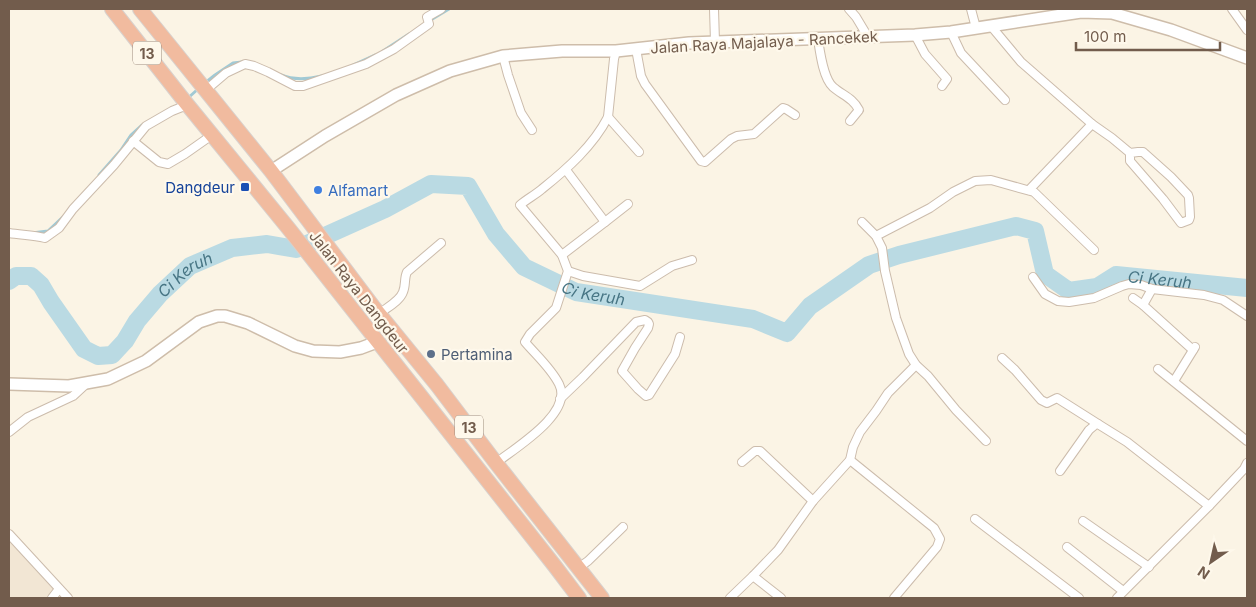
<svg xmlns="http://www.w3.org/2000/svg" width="1256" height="607" font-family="Inter,sans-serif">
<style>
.residential{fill:#f2e6d4}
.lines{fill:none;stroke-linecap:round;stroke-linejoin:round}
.stream{stroke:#a1c9d4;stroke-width:3}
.river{stroke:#badae3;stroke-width:18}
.street-casing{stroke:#ccbcac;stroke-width:10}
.secondary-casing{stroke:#cebdaa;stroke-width:14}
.highway-casing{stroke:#d8d1cd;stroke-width:16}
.street{stroke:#fff;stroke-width:8}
.secondary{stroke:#fff;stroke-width:11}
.highway{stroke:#f1bb9f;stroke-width:14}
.transit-dot{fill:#1a4fb4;stroke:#fef8eb;stroke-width:2}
.shop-dot{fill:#3f7fe0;stroke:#fef8eb;stroke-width:2}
.service-dot{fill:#5c6f8a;stroke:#fef8eb;stroke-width:2}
.labels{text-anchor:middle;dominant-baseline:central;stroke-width:4.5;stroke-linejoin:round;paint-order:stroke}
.shield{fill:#fef8eb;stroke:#9c8b7c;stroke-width:1}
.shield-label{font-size:14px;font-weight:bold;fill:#725c4c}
.street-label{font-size:15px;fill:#725c4c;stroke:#fef8eb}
.transit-label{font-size:15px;fill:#164399;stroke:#fef8eb;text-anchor:end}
.shop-label{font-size:15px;fill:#366cbe;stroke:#fef8eb;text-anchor:start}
.service-label{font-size:15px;fill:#4e5e75;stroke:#fef8eb;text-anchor:start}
.water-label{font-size:16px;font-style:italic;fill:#477584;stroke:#fef8eb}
</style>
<rect width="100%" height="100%" fill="#fbf4e5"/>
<polygon class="residential" points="9,533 62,590 56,598 9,598"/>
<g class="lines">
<g class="stream">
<polyline points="429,21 449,9"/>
<polyline points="383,51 409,34"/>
<polyline points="353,65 375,55"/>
<path d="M281,75c12,5 28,4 41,1"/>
<polyline points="205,83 215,75 233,63 242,62"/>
<polyline points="188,98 198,89"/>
<polyline points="99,175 121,150 131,135 142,125"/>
<polyline points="32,233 48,231 66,214"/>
</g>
<path class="river" id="s1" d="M9,281l7,-5h15l10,9 10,17 33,47 14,7 14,-1 13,-14 12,-20 23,-27 30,-28 42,-18 35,-4 29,5 89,-40 46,-25 37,2 28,48 28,33 52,25 177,27 34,14 23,-27 59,-41 30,-10 117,-29 19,5 10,43 24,17 28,-4 19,-12 131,13"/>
<g class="street-casing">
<g id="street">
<polyline points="714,9 715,42"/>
<polyline points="849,9 856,17 868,37"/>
<polyline points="971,9 976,28"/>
<polyline points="1232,9 1247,30"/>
<polyline points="991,26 1021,62 1092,124 1112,138 1130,153 1138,152 1143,152 1171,177 1188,195 1189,198 1190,217 1189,220 1181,223 1163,199 1130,161 1130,153"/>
<polyline points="951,32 961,53 1005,100"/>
<polyline points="915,35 925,54 947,79 942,86"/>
<path d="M818,39c2,13 5,39 15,48 9,8 20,11 26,23l-9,11"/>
<polyline points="636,49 641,76 645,84 701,161 705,162 731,139 737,136 754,134 783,108 786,109 795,115"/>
<polyline points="503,56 508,75 521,113 532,130"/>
<polyline points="206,90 226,73 245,64 254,66 268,72 295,86 303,86 366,64 394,49 429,24 427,17 441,9"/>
<polyline points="608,117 639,152"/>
<polyline points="133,141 159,162 168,164 185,154 212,135"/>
<polyline points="1029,190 1092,124"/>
<polyline points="605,222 628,204"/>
<polyline points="862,222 876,236 882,248 885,271 896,318 909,354 916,365 928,376 956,410 986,441"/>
<path d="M9,233c12,2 24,2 36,5l14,-10 14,-19 41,-44 32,-39 26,-15 15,-6"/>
<polyline points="876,236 930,208 953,192 975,181 991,180 1034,192 1094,250"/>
<polyline points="562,255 605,222 566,170"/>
<polyline points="568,271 583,276 640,286 672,266 692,260"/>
<polyline points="1033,277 1045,294 1058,301 1069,302 1094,298 1122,286 1129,284 1141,285 1152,289 1204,295 1223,300 1247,316"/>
<polyline points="1133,298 1143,305 1193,350"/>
<polyline points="1143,305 1152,289"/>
<path d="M379,314c7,-6 21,-13 24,-22 3,-7 1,-14 4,-20l34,-29"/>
<polyline points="1002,358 1015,370 1041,400 1047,403 1057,398 1098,424"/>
<polyline points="1158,369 1247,441"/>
<polyline points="1174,381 1195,347"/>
<polyline points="560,399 583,377 636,322 645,320 648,322 649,324 648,328 635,348 622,371 638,389 646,396 649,395 675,354 680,337"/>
<polyline points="9,432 28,417 73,396 87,383"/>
<polyline points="850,460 934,528 940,539 937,547 894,598"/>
<polyline points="742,462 755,451 760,451 813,501"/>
<path d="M496,463c19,-15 78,-50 63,-79 -8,-16 -23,-29 -34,-42l5,-8 26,-26 12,-37 -6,-16 -42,-50c7,-6 15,-10 22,-16 25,-20 51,-43 66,-72l6,-58 2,-8"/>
<polyline points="1060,471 1089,430 1095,425 1098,424 1127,442 1209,506"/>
<polyline points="975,519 1079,598"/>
<polyline points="1083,521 1149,567"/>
<polyline points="9,534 68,598"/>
<polyline points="1067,547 1123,591"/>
<polyline points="578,568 588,561 623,527"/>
<polyline points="753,576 781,598"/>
<polyline points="52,598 59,589"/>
<polyline points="730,598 753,576 778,550 813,501 850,460 853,447 860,432 876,411 888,393 916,365"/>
<polyline points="1117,598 1209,506 1244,469 1247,463"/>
</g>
</g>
<g class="secondary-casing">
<g id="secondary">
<polyline points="271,171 325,136 396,95 450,71 503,56 562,51 616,51 689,43 915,35 951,32 1081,12 1112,13 1171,30 1247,58"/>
<polyline points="9,384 69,386 108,379 146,361 199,322 217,316 225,316 248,323 295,346 313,351 340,352 361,348 377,342"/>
</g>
</g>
<g class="highway-casing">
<g id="highway">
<polyline points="112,9 186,103 289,229 554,565 579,598"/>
<polyline points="140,9 271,171 375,309 437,385 496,463 602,598"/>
</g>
</g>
<use href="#street" class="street"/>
<use href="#secondary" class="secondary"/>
<use href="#highway" class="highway"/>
</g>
<rect class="transit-dot" x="240" y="182" width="10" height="10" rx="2.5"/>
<circle class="shop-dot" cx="318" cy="190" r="5"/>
<circle class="service-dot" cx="431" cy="354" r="5"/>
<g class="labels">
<g class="shield">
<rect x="133" y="41.5" width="28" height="23" rx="4"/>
<rect x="455" y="415.5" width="28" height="23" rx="4"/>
</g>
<g class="shield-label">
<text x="147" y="53">13</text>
<text x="469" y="427">13</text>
</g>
<g class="street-label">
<text transform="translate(764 42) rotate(-3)">Jalan Raya Majalaya - Rancekek</text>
<text transform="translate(359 292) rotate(52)">Jalan Raya Dangdeur</text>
</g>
<g class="transit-label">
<text x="235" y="187">Dangdeur</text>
</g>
<g class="shop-label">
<text x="328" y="190">Alfamart</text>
</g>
<g class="service-label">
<text x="441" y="354">Pertamina</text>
</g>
<g class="water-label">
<text stroke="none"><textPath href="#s1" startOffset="254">Ci Keruh</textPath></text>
<text stroke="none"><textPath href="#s1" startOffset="1380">Ci Keruh</textPath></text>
<text stroke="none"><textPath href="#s1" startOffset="734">Ci Keruh</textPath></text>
</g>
</g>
<rect width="1256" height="607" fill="none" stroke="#725c4c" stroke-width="20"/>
<g transform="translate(1211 562) rotate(214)" stroke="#fef8eb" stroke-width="4" paint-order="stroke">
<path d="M0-4L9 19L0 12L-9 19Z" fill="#725c4c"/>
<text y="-8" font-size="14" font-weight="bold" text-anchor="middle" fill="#725c4c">N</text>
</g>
<path d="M1076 42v8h144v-8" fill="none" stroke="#725c4c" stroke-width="2.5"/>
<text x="1084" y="42" font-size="15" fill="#725c4c" stroke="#fef8eb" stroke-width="4" paint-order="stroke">100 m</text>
</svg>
